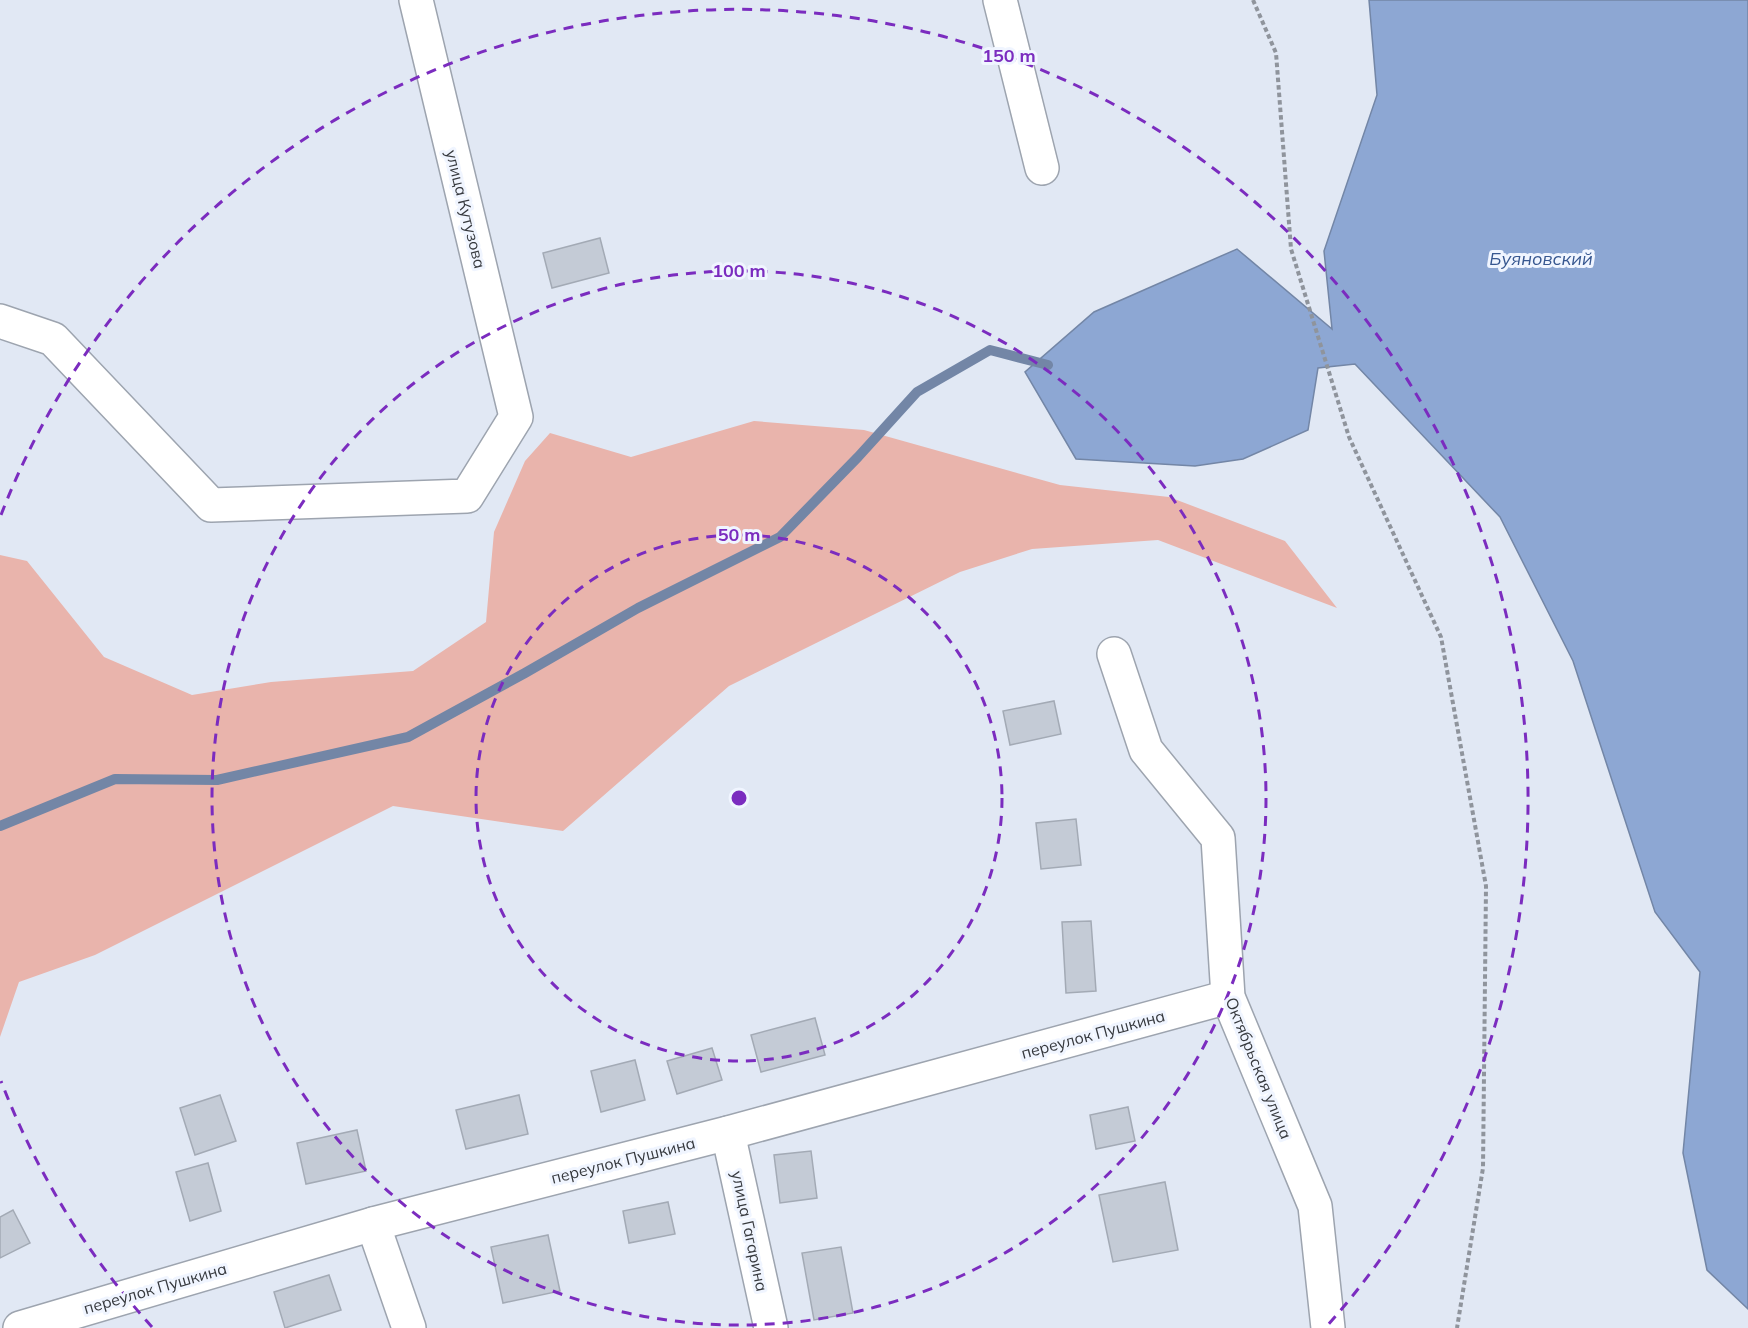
<svg xmlns="http://www.w3.org/2000/svg" width="1748" height="1328" font-family="Mulish,sans-serif">
<style>
.green{fill:#e9b4ac}
.water{fill:#8da7d3;stroke:#7386a6;stroke-width:1.5}
.lines{fill:none;stroke-linecap:round;stroke-linejoin:round}
.stream{stroke:#7386a6;stroke-width:10}
.building{fill:#c4cbd6;stroke:#a3aab5;stroke-width:1.5}
.minor-casing{stroke:#9da4af;stroke-width:36}
.path{stroke:#8f949c;stroke-width:4;stroke-dasharray:4.5 3;stroke-linecap:butt}
.minor{stroke:#fff;stroke-width:33}
.ring{fill:none;stroke:#7b2cbf;stroke-width:3;stroke-dasharray:10 8}
.labels{text-anchor:middle;dominant-baseline:central;stroke-width:6;stroke-linejoin:round;paint-order:stroke}
.street-label{font-size:16px;fill:#36393e;stroke:#f0f5ff}
.water-label{font-size:18px;font-style:italic;fill:#375790;stroke:#f0f5ff}
.centre{fill:#7b2cbf;stroke:#f0f5ff;stroke-width:3}
.ring-label{font-size:18px;text-anchor:middle;font-weight:bold;fill:#7b2cbf;stroke:#f0f5ff;stroke-width:6;stroke-linejoin:round;paint-order:stroke}
</style>
<rect width="100%" height="100%" fill="#e1e8f4"/>
<polygon class="green" points="754,421 864,430 1060,485 1169,497 1285,541 1337,608 1158,540 1032,549 960,572 729,686 563,831 393,806 95,955 19,982 0,1037 0,555 27,561 104,657 192,695 271,682 413,671 486,622 494,532 525,461 550,433 631,457"/>
<polygon class="water" points="1369,0 1748,0 1748,1309 1707,1270 1683,1153 1700,972 1655,912 1573,661 1500,517 1355,364 1318,368 1308,430 1243,459 1195,466 1076,459 1025,372 1094,312 1237,249 1332,329 1324,251 1377,95"/>
<g class="lines">
<polyline class="stream" points="0,826 115,779 217,780 408,737 525,673 638,608 780,537 858,457 917,392 990,350 1048,365"/>
</g>
<g class="building">
<polygon points="600,238 609,273 552,288 543,253"/>
<polygon points="1054,701 1061,734 1010,745 1003,711"/>
<polygon points="1076,819 1081,865 1041,869 1036,823"/>
<polygon points="1091,921 1096,991 1066,993 1062,922"/>
<polygon points="815,1018 825,1055 761,1072 751,1035"/>
<polygon points="712,1048 722,1080 677,1094 667,1061"/>
<polygon points="635,1060 645,1100 601,1112 591,1071"/>
<polygon points="220,1095 236,1141 195,1155 180,1108"/>
<polygon points="519,1095 528,1134 466,1149 456,1110"/>
<polygon points="1128,1107 1135,1141 1096,1149 1090,1115"/>
<polygon points="357,1130 366,1171 306,1184 297,1143"/>
<polygon points="811,1151 817,1198 780,1203 774,1155"/>
<polygon points="208,1163 221,1211 190,1221 176,1172"/>
<polygon points="1165,1182 1178,1250 1113,1262 1099,1195"/>
<polygon points="668,1202 675,1234 629,1243 623,1211"/>
<polygon points="13,1210 30,1243 0,1258 0,1217"/>
<polygon points="548,1235 560,1291 503,1303 491,1247"/>
<polygon points="841,1247 853,1313 814,1320 802,1253"/>
<polygon points="329,1275 341,1310 285,1328 274,1292"/>
</g>
<g class="lines">
<g class="minor-casing">
<g id="minor">
<polyline points="1000,0 1042,168"/>
<polyline points="0,321 53,339 211,505 467,496 516,417 416,0"/>
<polyline points="1114,654 1146,750 1218,838 1228,997 1315,1206 1328,1328"/>
<polyline points="728,1133 771,1328"/>
<polyline points="373,1224 409,1328"/>
<polyline points="20,1328 373,1224 728,1133 1228,997"/>
</g>
</g>
<polyline class="path" points="1253,0 1276,53 1291,249 1349,437 1441,637 1486,886 1483,1168 1457,1328"/>
<use href="#minor" class="minor"/>
</g>
<g class="ring">
<circle cx="739" cy="798" r="263"/>
<circle cx="739" cy="798" r="527"/>
<path d="M152 1327A790 790 0 0 1 1 1081M1 515A790 790 0 1 1 1326 1327"/>
</g>
<g class="labels">
<g class="street-label">
<text transform="translate(466 209) rotate(76)">улица Кутузова</text>
<text transform="translate(1093 1034) rotate(-15)">переулок Пушкина</text>
<text transform="translate(1259 1068) rotate(68)">Октябрьская улица</text>
<text transform="translate(623 1160) rotate(-14)">переулок Пушкина</text>
<text transform="translate(750 1231) rotate(78)">улица Гагарина</text>
<text transform="translate(155 1288) rotate(-16)">переулок Пушкина</text>
</g>
<g class="water-label">
<text x="1541" y="258">Буяновский</text>
</g>
</g>
<circle cx="739" cy="798" r="9" class="centre"/>
<g class="ring-label">
<text x="1009" y="62">150 m</text>
<text x="739" y="277">100 m</text>
<text x="739" y="541">50 m</text>
</g>
</svg>
